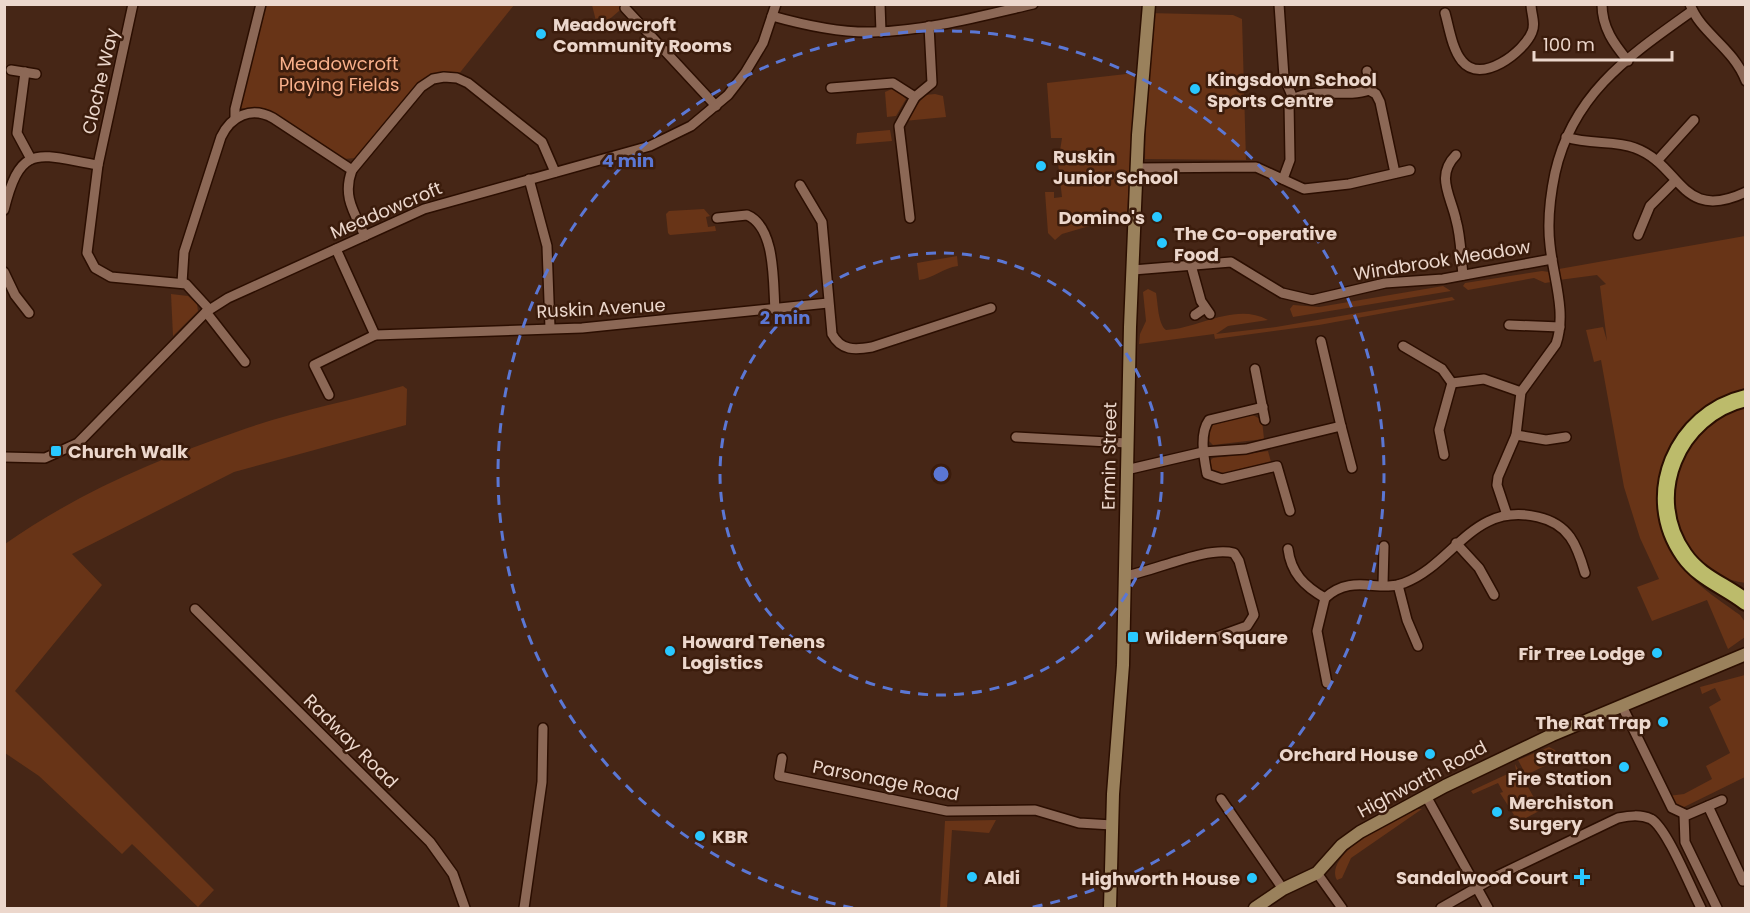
<svg xmlns="http://www.w3.org/2000/svg" width="1750" height="913" font-family="Poppins,sans-serif">
<style>
.green{fill:#683417}
.lines{fill:none;stroke-linecap:round;stroke-linejoin:round}
.street-casing{stroke:#2b0e01;stroke-width:12}
.secondary-casing{stroke:#2b0e01;stroke-width:15}
.highway-casing{stroke:#2b0e01;stroke-width:20}
.street{stroke:#8c6856;stroke-width:9}
.secondary{stroke:#9a815c;stroke-width:12}
.highway{stroke:#bcbb6b;stroke-width:16}
.ring{fill:none;stroke:#5b77d4;stroke-width:3;stroke-dasharray:10 8}
.poi-dot{fill:#29c8ff;stroke:#3b1c0c;stroke-width:2}
.labels{text-anchor:middle;dominant-baseline:central;stroke-width:5;stroke-linejoin:round;paint-order:stroke}
.poi-label{font-size:18px;font-weight:bold;fill:#ecd7cc;stroke:#3b1c0c;text-anchor:start}
.park-label{font-size:18px;fill:#f9b08b;stroke:#3b1c0c}
.street-label{font-size:18px;fill:#ecd7cc;stroke:#3b1c0c}
.centre{fill:#5b77d4;stroke:#3b1c0c;stroke-width:3}
.ring-label{font-size:18px;text-anchor:middle;font-weight:bold;fill:#5b77d4;stroke:#3b1c0c;stroke-width:5;stroke-linejoin:round;paint-order:stroke}
</style>
<rect width="100%" height="100%" fill="#462616"/>
<g class="green">
<polygon points="264,5 514,5 458,75 435,75 356,158 344,159 276,114 241,108 240,105"/>
<polygon points="592,5 626,5 598,29"/>
<polygon points="1148,13 1233,15 1242,19 1246,160 1145,159"/>
<polygon points="1135,73 1127,215 1062,234 1055,240 1048,233 1045,192 1054,192 1054,198 1062,197 1058,163 1062,138 1051,138 1047,83"/>
<polygon points="894,88 906,99 896,116 887,117 885,92"/>
<polygon points="935,94 943,96 946,117 904,121 925,95"/>
<polygon points="890,130 892,141 856,144 857,133"/>
<polygon points="704,209 710,216 706,217 708,227 715,226 716,231 670,235 668,233 666,214 669,211"/>
<path d="M1745,236v154c-58,16 -91,55 -85,116 1,16 4,34 13,48 16,27 42,43 67,61l5,7v15l-17,12 -21,-49 -55,21 -15,-34 22,-8 -19,-41 -16,-51 -23,-127 -7,2 -8,-32 17,-3 4,14 -7,-55 6,-2 -9,-9 -38,5v-11z"/>
<path d="M957,256l1,10c-15,2 -24,12 -39,14l-2,-17z"/>
<polygon points="1542,271 1549,272 1551,282 1545,283 1534,278 1468,290 1463,286 1465,283"/>
<polygon points="1443,286 1451,291 1293,317 1290,309 1293,305 1319,307"/>
<path d="M1148,289l8,4c2,11 2,31 10,37 32,-1 69,-28 102,-10l-40,6 -12,8 60,-7 176,-30 3,3 -136,25 -104,14 -1,-5 -75,10 1,-10 6,-13 -3,-29z"/>
<polygon points="171,294 188,296 197,304 198,311 173,336"/>
<path d="M403,386l4,3 -1,36 -172,47 -162,82 30,31 -87,106 199,199 -16,17 -66,-63 -10,10 -83,-78 -34,-23v-209c71,-50 152,-85 234,-113 53,-19 110,-30 164,-45z"/>
<path d="M1746,406v177c-69,-9 -91,-90 -53,-142 12,-18 33,-28 53,-35z"/>
<polygon points="1251,414 1262,420 1264,439 1213,445 1209,441 1211,425"/>
<polygon points="1268,451 1271,462 1266,464 1225,475 1210,469 1209,462 1213,458"/>
<polygon points="1745,675 1745,777 1682,808 1671,802 1668,796 1684,794 1712,779 1706,766 1730,753 1709,707 1721,700 1715,688 1702,694 1700,687"/>
<polygon points="1549,747 1555,750 1559,759 1526,775 1518,760"/>
<polygon points="1515,764 1541,810 1524,819 1510,818 1514,815 1500,793 1503,792 1498,783 1473,794 1471,791 1516,770"/>
<path d="M1416,809h6l-71,49 -9,20 -5,2c-14,-27 59,-63 79,-71z"/>
<polygon points="996,820 989,833 952,830 947,908 940,908 945,821"/>
</g>
<g class="lines">
<g class="street-casing">
<g id="street">
<polyline points="133,4 98,165 87,253 95,268 111,277 186,284 209,309"/>
<polyline points="880,4 881,32"/>
<polyline points="1279,4 1284,77 1293,98"/>
<path d="M1602,4c0,24 12,40 26,57"/>
<path d="M1690,4c10,29 43,43 56,77"/>
<polyline points="625,8 716,106"/>
<path d="M1445,13c4,14 7,36 17,48 19,24 62,-9 70,-29 4,-9 -1,-18 -1,-28"/>
<path d="M772,16c32,9 69,17 101,16 53,-1 108,-16 160,-28"/>
<polyline points="11,70 36,74"/>
<polyline points="1367,71 1372,90"/>
<polyline points="25,72 17,133 31,159"/>
<polyline points="831,88 893,83 915,97"/>
<polyline points="235,118 235,109 261,4"/>
<path d="M1566,137c24,8 49,3 69,11 47,17 45,75 111,44"/>
<path d="M1456,155c-21,21 -5,41 0,65 5,17 5,37 7,55"/>
<polyline points="1657,161 1694,120"/>
<polyline points="1137,168 1256,167 1304,189 1349,184 1410,170"/>
<polyline points="352,170 421,87 433,79 444,77 457,78 468,83 542,142 555,172"/>
<polyline points="529,179 547,246 550,328"/>
<path d="M1283,179l7,-19 -1,-58c21,-17 55,-3 80,-12l7,4 4,8 15,71"/>
<path d="M800,185l22,37 10,112c9,17 23,16 40,13l119,-39"/>
<path d="M4,210c17,-69 34,-55 94,-45"/>
<path d="M717,218l30,-3c29,12 26,68 28,95"/>
<polyline points="910,218 899,126 915,97 932,83 929,26"/>
<polyline points="1638,235 1650,206 1675,181"/>
<polyline points="336,249 375,335 582,328 828,303"/>
<polyline points="1191,265 1201,301 1210,314"/>
<polyline points="1133,270 1231,262 1282,293 1312,300 1385,283 1443,279 1552,259"/>
<polyline points="4,272 15,295 29,313"/>
<path d="M182,283l2,-31 37,-115c10,-21 30,-31 52,-19l79,52c-10,26 2,42 13,66"/>
<polyline points="206,312 245,362"/>
<polyline points="1195,315 1205,308"/>
<polyline points="1509,325 1560,327"/>
<polyline points="1321,341 1341,426"/>
<polyline points="1403,346 1442,369 1452,383 1484,379 1521,392"/>
<polyline points="1255,369 1265,420"/>
<polyline points="329,395 314,365 375,335"/>
<path d="M1263,407l-54,13c-10,14 -5,38 -2,54l15,5 55,-13 13,45"/>
<polyline points="1516,435 1546,440 1566,437"/>
<polyline points="1016,437 1127,443"/>
<polyline points="1444,455 1439,430 1452,383"/>
<polyline points="4,457 45,458 78,443 206,312 228,298 424,209 650,146 691,126 728,95 745,73 763,43 776,4"/>
<polyline points="1126,470 1203,452 1246,449 1341,426 1352,468"/>
<path d="M1507,515l-10,-30 1,-8 18,-42 5,-43 35,-48c11,-32 -3,-67 -6,-99 -3,-25 0,-48 5,-72 18,-80 74,-117 137,-162"/>
<polyline points="1456,543 1479,568 1494,595"/>
<path d="M1288,549c3,24 16,37 37,49 27,-25 53,-5 79,-15 50,-19 69,-82 134,-66 31,7 39,28 47,56"/>
<path d="M1125,576c30,-5 81,-30 109,-23l5,8 15,54 -7,11 -33,12"/>
<polyline points="1383,584 1384,546"/>
<polyline points="1398,585 1407,620 1418,646"/>
<polyline points="1325,598 1317,631 1327,683"/>
<polyline points="195,609 430,842 453,874 465,908"/>
<polyline points="1622,706 1672,808 1687,815 1722,800"/>
<polyline points="782,758 779,776 947,811 1035,810 1079,823 1112,825"/>
<polyline points="1426,796 1488,908"/>
<polyline points="1221,799 1283,889"/>
<polyline points="1708,806 1743,881 1746,880"/>
<polyline points="1684,815 1685,842 1717,908"/>
<polyline points="1317,873 1342,908"/>
<polyline points="524,908 542,782 543,728"/>
<path d="M1441,908l58,-33 119,-57c11,-2 22,-4 33,1 16,9 40,70 50,89"/>
</g>
</g>
<g class="secondary-casing">
<g id="secondary">
<polyline points="1110,908 1113,794 1123,665 1130,327 1138,135 1149,4"/>
<polyline points="1255,908 1283,889 1317,873 1342,845 1360,832 1445,786 1552,735 1746,654"/>
</g>
</g>
<g class="highway-casing">
<path id="highway" d="M1746,398c-69,16 -104,98 -62,157 16,23 40,30 62,47"/>
</g>
<use href="#street" class="street"/>
<use href="#secondary" class="secondary"/>
<use href="#highway" class="highway"/>
</g>
<g class="ring">
<circle cx="941" cy="474" r="221"/>
<path d="M853 908A443 443 0 1 1 1029 908"/>
</g>
<g class="poi-dot">
<circle cx="541" cy="34" r="6"/>
<circle cx="1195" cy="89" r="6"/>
<circle cx="1041" cy="166" r="6"/>
<circle cx="1157" cy="217" r="6"/>
<circle cx="1162" cy="243" r="6"/>
<rect x="50" y="445" width="12" height="12" rx="3"/>
<rect x="1127" y="631" width="12" height="12" rx="3"/>
<circle cx="670" cy="651" r="6"/>
<circle cx="1657" cy="653" r="6"/>
<circle cx="1663" cy="722" r="6"/>
<circle cx="1430" cy="754" r="6"/>
<circle cx="1624" cy="767" r="6"/>
<circle cx="1497" cy="812" r="6"/>
<circle cx="700" cy="836" r="6"/>
<circle cx="972" cy="877" r="6"/>
<path d="M1579 868h6v6h6v6h-6v6h-6v-6h-6v-6h6z"/>
<circle cx="1252" cy="878" r="6"/>
</g>
<g class="labels">
<g class="poi-label">
<text x="553" y="24">Meadowcroft<tspan x="553" dy="21">Community Rooms</tspan></text>
<text x="1207" y="79">Kingsdown School<tspan x="1207" dy="21">Sports Centre</tspan></text>
<text x="1053" y="156">Ruskin<tspan x="1053" dy="21">Junior School</tspan></text>
<text x="1145" y="217" text-anchor="end">Domino's</text>
<text x="1174" y="233">The Co-operative<tspan x="1174" dy="21">Food</tspan></text>
<text x="68" y="451">Church Walk</text>
<text x="1145" y="637">Wildern Square</text>
<text x="682" y="641">Howard Tenens<tspan x="682" dy="21">Logistics</tspan></text>
<text x="1645" y="653" text-anchor="end">Fir Tree Lodge</text>
<text x="1651" y="722" text-anchor="end">The Rat Trap</text>
<text x="1418" y="754" text-anchor="end">Orchard House</text>
<text x="1612" y="757" text-anchor="end">Stratton<tspan x="1612" dy="21">Fire Station</tspan></text>
<text x="1509" y="802">Merchiston<tspan x="1509" dy="21">Surgery</tspan></text>
<text x="712" y="836">KBR</text>
<text x="984" y="877">Aldi</text>
<text x="1568" y="877" text-anchor="end">Sandalwood Court</text>
<text x="1240" y="878" text-anchor="end">Highworth House</text>
</g>
<g class="park-label">
<text x="339" y="63">Meadowcroft<tspan x="339" dy="21">Playing Fields</tspan></text>
</g>
<g class="street-label">
<text transform="translate(100 81) rotate(-77)">Cloche Way</text>
<text transform="translate(386 210) rotate(-23)">Meadowcroft</text>
<text transform="translate(1442 260) rotate(-9)">Windbrook Meadow</text>
<text transform="translate(601 308) rotate(-3)">Ruskin Avenue</text>
<text transform="translate(1109 456) rotate(-89)">Ermin Street</text>
<text transform="translate(351 741) rotate(45)">Radway Road</text>
<text transform="translate(1422 779) rotate(-28)">Highworth Road</text>
<text transform="translate(886 780) rotate(11)">Parsonage Road</text>
</g>
</g>
<circle cx="941" cy="474" r="9" class="centre"/>
<g class="ring-label">
<text x="628" y="167">4 min</text>
<text x="785" y="324">2 min</text>
</g>
<rect width="1750" height="913" fill="none" stroke="#ecd7cc" stroke-width="12"/>
<path d="M1534 51v9h138v-9" fill="none" stroke="#ecd7cc" stroke-width="3"/>
<text x="1543" y="51" font-size="18" fill="#ecd7cc" stroke="#3b1c0c" stroke-width="4.5" paint-order="stroke">100 m</text>
</svg>
